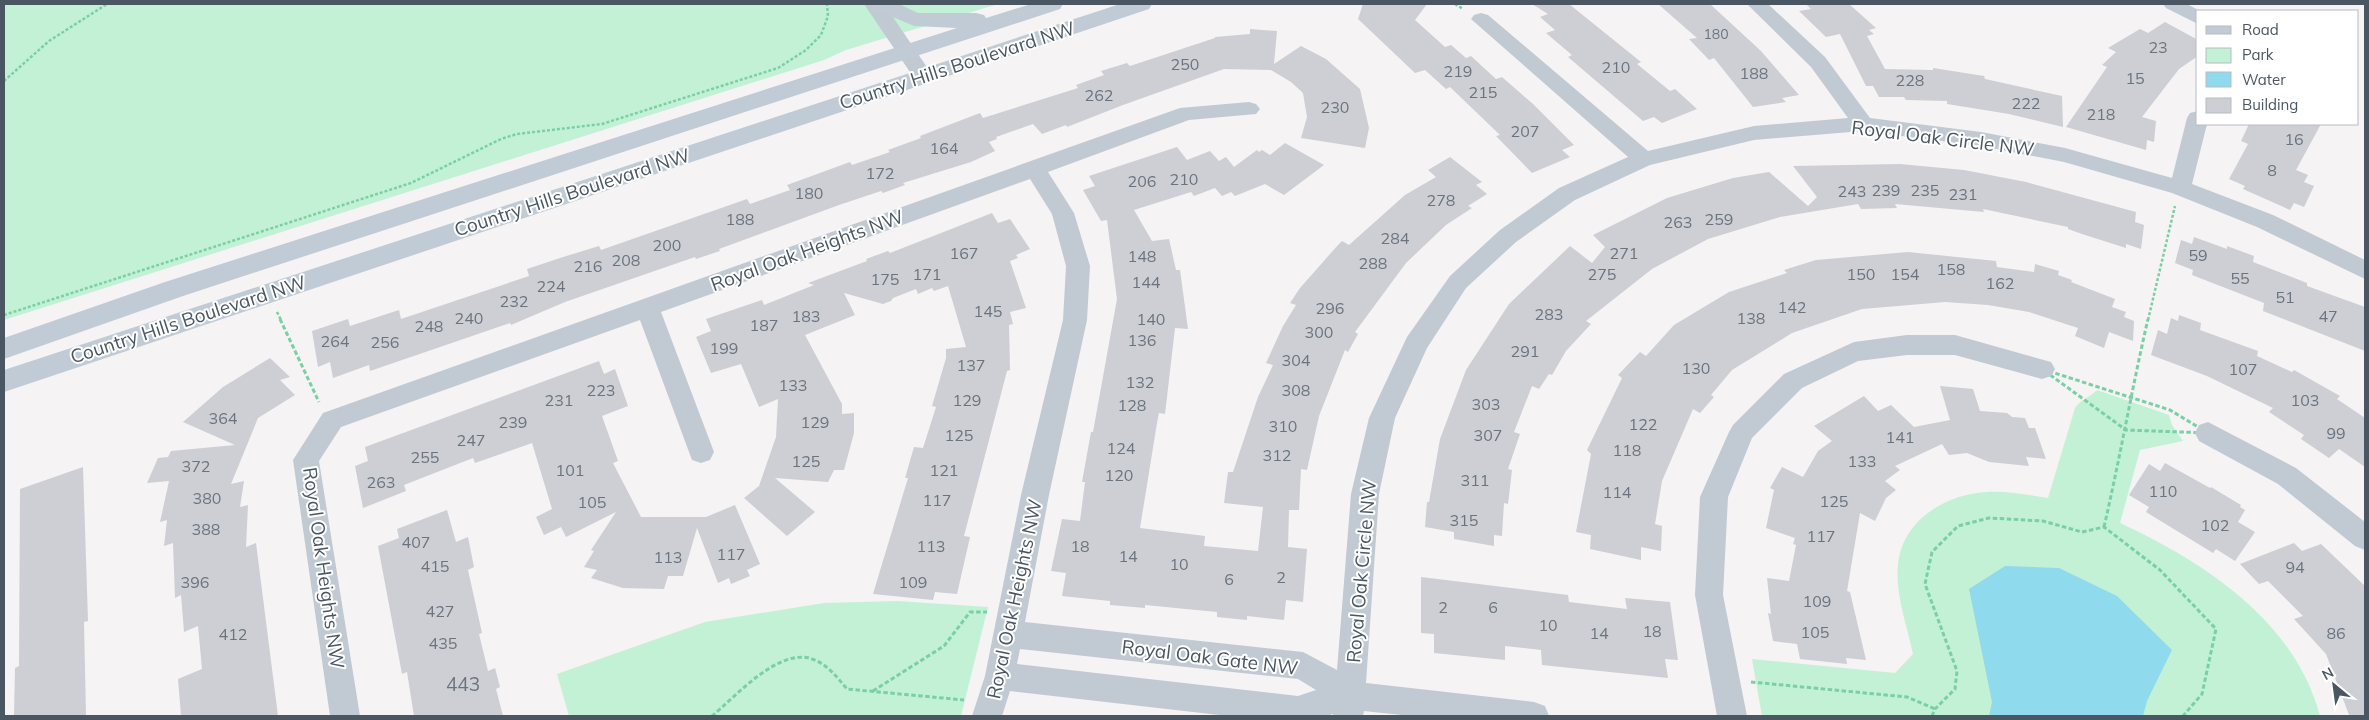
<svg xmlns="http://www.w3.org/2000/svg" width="2369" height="720" font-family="Mulish,sans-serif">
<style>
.green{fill:#c3f1d5}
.water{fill:#90daee}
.building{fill:#cdcfd5}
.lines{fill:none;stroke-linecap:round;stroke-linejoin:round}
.path-far1{stroke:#7ad0a6;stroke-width:2.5;stroke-dasharray:3 2;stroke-linecap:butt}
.path{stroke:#7ad0a6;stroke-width:3;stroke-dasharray:4.5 2.5;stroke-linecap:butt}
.minor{fill:#c1cad2;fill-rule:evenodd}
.secondary{fill:#c1cbd6;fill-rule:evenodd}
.labels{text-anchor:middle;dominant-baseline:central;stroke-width:4;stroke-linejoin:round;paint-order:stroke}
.far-number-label{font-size:14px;fill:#6b747e}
.number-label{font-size:16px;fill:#6b747e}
.street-label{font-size:19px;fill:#4a5661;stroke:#fff}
.near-number-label{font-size:19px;fill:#6b747e}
</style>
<rect width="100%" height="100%" fill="#f5f3f3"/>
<g class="green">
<polygon points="4,4 998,4 846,50 824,60 4,320"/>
<path d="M2097,390l72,25 3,10 11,16 -43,9 -20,73c84,39 175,98 200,193h-558l-10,-57 143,14 18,-19c-6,-29 -18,-60 -15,-89 4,-45 48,-71 89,-73 21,-1 41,3 61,6l27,-90c5,-8 15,-11 22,-18z"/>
<polygon points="897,601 988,607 961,716 569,716 557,674 705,622 824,603"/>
</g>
<polygon class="water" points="2005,566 2059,568 2117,596 2172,650 2147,701 2143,716 1989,716 1992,702 1969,589"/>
<g class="building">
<polygon points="1363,4 1427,4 1415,20 1445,47 1451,45 1466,58 1471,56 1496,79 1502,77 1533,104 1574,145 1562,150 1570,157 1532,173 1496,136 1500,135 1450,87 1446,89 1425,70 1415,73 1358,19"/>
<polygon points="1532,4 1569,4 1641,62 1637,64 1670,91 1675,89 1697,109 1662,123 1654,117 1643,121 1568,57 1572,55 1546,33 1555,30 1540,17 1548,14"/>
<polygon points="1658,4 1710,4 1761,51 1799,95 1782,98 1786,102 1753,107 1714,58 1709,60 1689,39 1697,38"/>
<polygon points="1806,4 1849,4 1876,28 1869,30 1874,34 1867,36 1885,69 1933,70 1933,68 1984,76 1985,79 2062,96 2063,127 2009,114 1947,104 1947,101 1906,100 1904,97 1879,97 1873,86 1866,86 1840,34 1826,37 1799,11 1811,9"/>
<polygon points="2165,22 2198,40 2198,56 2179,69 2142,117 2156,121 2154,142 2147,140 2146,150 2066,127 2107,67 2102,65 2116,52 2108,48 2140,29 2148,33"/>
<polygon points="1250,29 1277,31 1274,64 1301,46 1326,59 1360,89 1369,128 1365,148 1301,138 1307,117 1303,93 1291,82 1271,70 1224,69 1123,105 1067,127 1066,125 1042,134 1033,124 996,137 997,139 989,142 995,151 971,162 903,183 905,185 883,193 881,191 839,205 719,249 720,251 696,259 695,257 565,302 511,325 510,323 370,371 369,365 333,378 330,362 318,367 312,331 348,319 350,326 399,310 401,319 529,276 527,269 560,258 599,246 601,250 747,199 750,204 790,190 787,185 850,162 852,165 890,152 888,150 921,138 920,136 980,113 983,118 1078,88 1076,85 1104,75 1101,71 1127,63 1130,66 1215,38 1215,37 1250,34"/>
<polygon points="2249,124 2321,124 2296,170 2308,175 2304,182 2314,186 2304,207 2294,203 2290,210 2243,189 2245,186 2229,179 2248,144 2241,141"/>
<polygon points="1285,143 1324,165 1284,195 1265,184 1235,196 1231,192 1222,196 1215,188 1194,196 1191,192 1134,210 1152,241 1169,239 1176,270 1180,270 1188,329 1175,328 1165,414 1159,413 1157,423 1140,528 1205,536 1204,546 1258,551 1263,507 1224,503 1228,472 1233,472 1258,397 1273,365 1266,363 1283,326 1296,305 1290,303 1300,288 1338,245 1342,241 1349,245 1405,195 1436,177 1428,170 1450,157 1482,182 1476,185 1487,194 1468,206 1472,208 1446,225 1406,263 1355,332 1358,334 1348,352 1345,350 1319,416 1307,470 1301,469 1299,510 1289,510 1288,547 1307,549 1303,602 1286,600 1284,620 1247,616 1247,620 1217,617 1217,612 1145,605 1145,608 1110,605 1110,601 1062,596 1066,573 1051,571 1062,519 1080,521 1085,482 1082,482 1091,432 1093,432 1117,299 1107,220 1101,221 1083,190 1095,186 1089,176 1177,147 1187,160 1210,151 1219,161 1226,157 1234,167 1257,150 1259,152 1262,150 1270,155"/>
<polygon points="1900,164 1964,170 2026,182 2136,212 2135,222 2144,225 2141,249 2126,244 2126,248 2082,234 2068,229 2068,227 1983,209 1984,212 1895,204 1897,208 1861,209 1858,204 1780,217 1708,239 1652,269 1586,321 1591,324 1566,351 1552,375 1549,374 1539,389 1532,386 1514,432 1520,434 1508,469 1512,470 1508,504 1504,503 1502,536 1494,535 1494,546 1454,539 1454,532 1425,527 1427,502 1429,502 1440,439 1466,370 1509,304 1570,246 1592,263 1605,247 1593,235 1667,198 1733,178 1769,172 1808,206 1817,197 1793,166"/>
<polygon points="992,213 998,223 1010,219 1030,249 1016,255 1018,258 1010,261 1026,308 1010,312 1013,324 1009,325 1010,370 1007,371 964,536 970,537 957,594 935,592 933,600 873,594 908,478 905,478 914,447 923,448 936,407 932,406 946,358 946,349 966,347 948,286 934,291 932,288 918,294 916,289 893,298 891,301 883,304 844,293 855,315 805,335 842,404 842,414 854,413 854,433 844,470 834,470 828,482 775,478 815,512 787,536 744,498 759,486 776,437 778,399 759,407 741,364 711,373 696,337 711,331 706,319 762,300 764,305 814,285 808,283 867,261 866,259 888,251 890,253"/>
<polygon points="2194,237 2227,249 2227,246 2254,256 2253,262 2307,283 2307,286 2365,307 2365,351 2263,311 2264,303 2192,275 2193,270 2175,263 2181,240 2192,244"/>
<polygon points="1908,252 1996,261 1997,267 2034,272 2035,264 2059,271 2058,275 2072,280 2071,282 2115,299 2112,307 2126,312 2124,317 2134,321 2133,341 2109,332 2104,348 2075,336 2078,328 2029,312 1988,305 1945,302 1862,309 1792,333 1732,370 1711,395 1714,397 1700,413 1693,409 1662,481 1655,524 1662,526 1661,551 1641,547 1641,560 1590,549 1591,535 1576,532 1591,454 1587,450 1622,378 1618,375 1640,352 1646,356 1674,325 1729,292 1787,273 1784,270 1816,260"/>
<polygon points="2179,315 2201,323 2200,330 2258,351 2257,356 2292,372 2294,370 2340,396 2337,399 2365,418 2365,467 2339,449 2329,458 2301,439 2304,435 2269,412 2273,408 2207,376 2151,355 2158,330 2167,334 2171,318 2178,321"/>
<polygon points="270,358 290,377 280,380 295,395 258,418 231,484 244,481 240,507 248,505 246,547 256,543 278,716 181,716 178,679 202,669 198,626 184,632 181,595 175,598 173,543 164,546 167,520 160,522 169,481 147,483 158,458 168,457 171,451 235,445 183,422 223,387"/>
<polygon points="599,361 604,374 615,369 628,406 602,416 618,461 613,463 641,517 706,517 735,505 760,564 747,570 750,576 731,584 729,578 718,583 697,528 683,576 668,576 664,589 623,588 591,578 597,570 584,567 594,551 591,550 616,512 566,537 561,527 544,535 536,517 552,509 532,443 475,463 473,458 404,485 406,491 363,508 355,466 368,461 365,447"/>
<polygon points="1940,386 1973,389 1980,411 2007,413 2012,417 2025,418 2029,428 2035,428 2046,459 2026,457 2029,466 1989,462 1967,453 1949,455 1942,444 1895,466 1900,470 1885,481 1896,490 1886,498 1875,521 1860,513 1847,591 1850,592 1866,660 1846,658 1847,664 1800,659 1797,644 1773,641 1768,613 1771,614 1767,578 1789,581 1796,545 1793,544 1795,538 1766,528 1774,490 1770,488 1782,467 1803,477 1818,451 1832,441 1814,426 1864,396 1878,411 1891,405 1914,427 1950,420"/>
<polygon points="2165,463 2210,488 2211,487 2241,505 2240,507 2245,510 2238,522 2255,532 2235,561 2216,549 2213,553 2146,512 2149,507 2129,495 2149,464 2160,471"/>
<polygon points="83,467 88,621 84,622 86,716 14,716 15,668 19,666 20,489"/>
<polygon points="447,510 456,542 468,537 474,567 468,570 482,633 479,634 488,671 495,668 500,687 496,689 503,716 414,716 407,672 402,674 378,546 399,538 397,529"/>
<polygon points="2294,543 2302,551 2321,544 2365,586 2365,716 2349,715 2326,654 2294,619 2303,616 2268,581 2259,584 2240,564"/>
<polygon points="1421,577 1568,595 1569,602 1627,609 1625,598 1670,602 1678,660 1665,659 1668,678 1542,665 1541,650 1505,646 1505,660 1434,653 1434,634 1421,633"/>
</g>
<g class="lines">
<g class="path-far1">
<polyline points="1455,4 1463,9"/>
<polyline points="4,81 49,41 107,4"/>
<polyline points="277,312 281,320"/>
<polyline points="4,315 411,183 501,139 517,134 602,124 778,68 806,50 821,35 828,16 827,4"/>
<polyline points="2148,320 2175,206"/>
</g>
<g class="path">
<polyline points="280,319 319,402"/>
<polygon points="2042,369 2170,410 2208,433 2126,430"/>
<path d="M2104,527c16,-69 28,-139 44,-208"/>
<polyline points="1751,682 1907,697 1935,709"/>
<polyline points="873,691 944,646 970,612 987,612"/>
<path d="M712,716c23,-19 67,-69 100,-57 15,5 25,18 35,30l117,11"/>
<polyline points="1932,716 1935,709 1955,689 1957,671 1925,584 1932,552 1958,526 1989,518 2043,521 2082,532 2104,527 2160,570 2216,629 2202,694 2183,716"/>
</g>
<g class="minor">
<polygon points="864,4 884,4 933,76 930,81 923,83 916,81"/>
<path d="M1747,4h21l57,53 45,61 111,14 84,16 107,30 15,-60 3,-5 8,-2v13h9l-15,60 81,31 92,45v19l-108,-52 -85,-34 -108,-31 -83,-16 -118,-15 -109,9 -104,25 -75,35 -59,42 -50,46 -39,60 -32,70 -16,76 -13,189 168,19 11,4 4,10h-138l-47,-5 -1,5h-30v-2l-7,2h-98l-218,-25 -8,25h-30l13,-40 36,-181 42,-175 3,-54 -14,-52 -22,-35 -369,133 53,140 -4,8 -9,3 -9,-3 -52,-140 -299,107 -22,34 41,255h-30l-37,-256 30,-47 857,-305 69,-6 7,2 4,5 -4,5 -67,6 -141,52 26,41 16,53 -3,54 -38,175 -24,127 278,30 34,18 14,-176 18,-76 38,-81 43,-61 50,-46 59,-42 69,-31 -157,-138 3,-4 7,-2 7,2 160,136 106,-25 94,-8 -37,-51zM1020,649l278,30 18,11 -18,6 -281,-32z"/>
<polygon points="2163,4 2187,4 2200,11 2198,11 2198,24 2166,8"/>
<polygon points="1907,335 1955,335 2051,362 2055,369 2051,376 2042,379 1955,355 1907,355 1858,361 1802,388 1752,438 1728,497 1723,595 1747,716 1717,716 1695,595 1700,497 1729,432 1733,425 1784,374 1854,342"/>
<polygon points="2208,422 2296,468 2365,522 2365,550 2355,546 2278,484 2199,441 2195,433 2199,425"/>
</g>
<g class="secondary">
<polygon points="871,4 899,4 918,13 976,13 984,15 986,18 1031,4 1063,4 1060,9 183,296 4,359 4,338 165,282 957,28 914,26 874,9"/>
<polygon points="1120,4 1152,4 1149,9 4,392 4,370"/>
</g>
</g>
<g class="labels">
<g class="far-number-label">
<text x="1716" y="34">180</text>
</g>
<g class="number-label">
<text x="2158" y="47">23</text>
<text x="1185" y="64">250</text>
<text x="1616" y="67">210</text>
<text x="1458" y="71">219</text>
<text x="1754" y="73">188</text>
<text x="2135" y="78">15</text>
<text x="1910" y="80">228</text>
<text x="1483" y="92">215</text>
<text x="1099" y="95">262</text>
<text x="2026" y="103">222</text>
<text x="1335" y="107">230</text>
<text x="2101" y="114">218</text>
<text x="1525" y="131">207</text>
<text x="2294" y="139">16</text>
<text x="944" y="148">164</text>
<text x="2272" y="170">8</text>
<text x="880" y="173">172</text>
<text x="1184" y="179">210</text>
<text x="1142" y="181">206</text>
<text x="1886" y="190">239</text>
<text x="1925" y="190">235</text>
<text x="1852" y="191">243</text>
<text x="809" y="193">180</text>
<text x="1963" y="194">231</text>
<text x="1441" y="200">278</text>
<text x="740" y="219">188</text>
<text x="1719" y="219">259</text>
<text x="1678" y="222">263</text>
<text x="1395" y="238">284</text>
<text x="667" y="245">200</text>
<text x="964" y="253">167</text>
<text x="1624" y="253">271</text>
<text x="2198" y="255">59</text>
<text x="1142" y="256">148</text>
<text x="626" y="260">208</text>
<text x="1373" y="263">288</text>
<text x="588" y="266">216</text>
<text x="1951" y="269">158</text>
<text x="927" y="274">171</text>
<text x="1602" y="274">275</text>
<text x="1861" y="274">150</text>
<text x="1905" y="274">154</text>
<text x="2240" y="278">55</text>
<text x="885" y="279">175</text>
<text x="1146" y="282">144</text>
<text x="2000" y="283">162</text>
<text x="551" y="286">224</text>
<text x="2285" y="297">51</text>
<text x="514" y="301">232</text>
<text x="1792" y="307">142</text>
<text x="1330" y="308">296</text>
<text x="988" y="311">145</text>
<text x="1549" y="314">283</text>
<text x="806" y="316">183</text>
<text x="2328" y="316">47</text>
<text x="469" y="318">240</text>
<text x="1751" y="318">138</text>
<text x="1151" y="319">140</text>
<text x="764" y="325">187</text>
<text x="429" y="326">248</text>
<text x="1319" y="332">300</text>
<text x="1142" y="340">136</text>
<text x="335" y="341">264</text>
<text x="385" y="342">256</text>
<text x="724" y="348">199</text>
<text x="1525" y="351">291</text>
<text x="1296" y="360">304</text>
<text x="971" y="365">137</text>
<text x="1696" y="368">130</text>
<text x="2243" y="369">107</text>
<text x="1140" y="382">132</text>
<text x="793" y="385">133</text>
<text x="601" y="390">223</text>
<text x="1296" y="390">308</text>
<text x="559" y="400">231</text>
<text x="967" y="400">129</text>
<text x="2305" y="400">103</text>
<text x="1486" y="404">303</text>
<text x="1132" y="405">128</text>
<text x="223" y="418">364</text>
<text x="513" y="422">239</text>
<text x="815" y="422">129</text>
<text x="1643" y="424">122</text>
<text x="1283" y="426">310</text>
<text x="2336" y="433">99</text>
<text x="959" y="435">125</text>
<text x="1488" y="435">307</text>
<text x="1900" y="437">141</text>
<text x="471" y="440">247</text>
<text x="1121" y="448">124</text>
<text x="1627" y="450">118</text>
<text x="1277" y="455">312</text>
<text x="425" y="457">255</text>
<text x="806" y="461">125</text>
<text x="1862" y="461">133</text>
<text x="196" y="466">372</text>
<text x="570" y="470">101</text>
<text x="944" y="470">121</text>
<text x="1119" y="475">120</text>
<text x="1475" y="480">311</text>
<text x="381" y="482">263</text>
<text x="2163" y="491">110</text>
<text x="1617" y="492">114</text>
<text x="207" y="498">380</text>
<text x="937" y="500">117</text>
<text x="1834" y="501">125</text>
<text x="592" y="502">105</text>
<text x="1464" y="520">315</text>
<text x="2215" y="525">102</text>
<text x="206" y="529">388</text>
<text x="1821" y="536">117</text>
<text x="416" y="542">407</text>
<text x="931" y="546">113</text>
<text x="1080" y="546">18</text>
<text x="731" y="554">117</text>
<text x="1128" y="556">14</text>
<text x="668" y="557">113</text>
<text x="1179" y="564">10</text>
<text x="435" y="566">415</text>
<text x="2295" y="567">94</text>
<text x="1281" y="577">2</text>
<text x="1229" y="579">6</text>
<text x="195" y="582">396</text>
<text x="913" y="582">109</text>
<text x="1817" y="601">109</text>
<text x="1443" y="607">2</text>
<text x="1493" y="607">6</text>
<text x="440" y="611">427</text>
<text x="1548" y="625">10</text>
<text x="1652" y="631">18</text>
<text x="1815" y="632">105</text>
<text x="1599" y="633">14</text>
<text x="2336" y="633">86</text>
<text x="233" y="634">412</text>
<text x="443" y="643">435</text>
</g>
<g class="street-label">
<text transform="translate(957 65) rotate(-18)">Country Hills Boulevard NW</text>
<text transform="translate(1943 138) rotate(7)">Royal Oak Circle NW</text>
<text transform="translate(572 192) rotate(-18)">Country Hills Boulevard NW</text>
<text transform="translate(807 250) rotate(-20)">Royal Oak Heights NW</text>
<text transform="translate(188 319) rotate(-18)">Country Hills Boulevard NW</text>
<text transform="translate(324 568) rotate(82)">Royal Oak Heights NW</text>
<text transform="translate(1361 571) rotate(-85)">Royal Oak Circle NW</text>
<text transform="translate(1014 599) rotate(-78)">Royal Oak Heights NW</text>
<text transform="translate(1210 657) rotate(7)">Royal Oak Gate NW</text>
</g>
<g class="near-number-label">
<text x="463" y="684">443</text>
</g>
</g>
<rect width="2369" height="720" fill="none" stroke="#4a5661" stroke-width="10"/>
<rect x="2196" y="10" width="162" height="115" fill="#ffffff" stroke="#b7bbc0"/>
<rect x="2206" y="26" width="25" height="8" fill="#c1cbd6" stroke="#b7bbc0"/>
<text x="2242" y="35" font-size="15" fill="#4a5661">Road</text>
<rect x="2206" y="48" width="25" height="15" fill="#c3f1d5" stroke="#b7bbc0"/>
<text x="2242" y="60" font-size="15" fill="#4a5661">Park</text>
<rect x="2206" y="72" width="25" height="15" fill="#90daee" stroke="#b7bbc0"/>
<text x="2242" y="85" font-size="15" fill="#4a5661">Water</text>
<rect x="2206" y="98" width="25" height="15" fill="#cdcfd5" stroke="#b7bbc0"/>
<text x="2242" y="110" font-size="15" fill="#4a5661">Building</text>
<g transform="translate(2334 685) rotate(331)" stroke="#ffffff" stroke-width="4" paint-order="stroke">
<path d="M0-4L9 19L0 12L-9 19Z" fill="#4a5661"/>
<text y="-8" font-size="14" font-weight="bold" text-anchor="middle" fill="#4a5661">N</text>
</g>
</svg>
